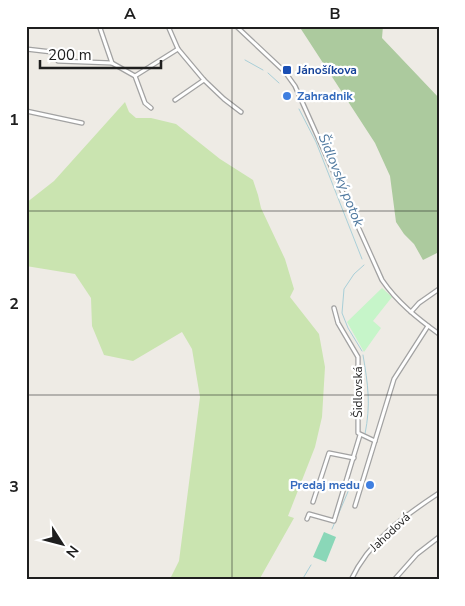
<svg xmlns="http://www.w3.org/2000/svg" width="465" height="606" font-family="'Nunito Sans',sans-serif">
<style>
.grass{fill:#cae4b0}
.forest{fill:#acca9e}
.park{fill:#c6f5c9}
.pitch{fill:#8ad7b8}
.lines{fill:none;stroke-linecap:round;stroke-linejoin:round}
.stream{stroke:#a9cfd8;stroke-width:1}
.minor-casing{stroke:#a2a2a2;stroke-width:5.5}
.minor{stroke:#fff;stroke-width:3}
.grid{fill:none;stroke:#1e1e1e;stroke-width:1;stroke-opacity:0.55}
.transit-dot{fill:#1a4fb4;stroke:#fff;stroke-width:2}
.shop-dot{fill:#3f7fe0;stroke:#fff;stroke-width:2}
.labels{text-anchor:middle;dominant-baseline:central;stroke-width:4.5;stroke-linejoin:round;paint-order:stroke}
.transit-label{font-size:12px;font-weight:bold;fill:#164399;stroke:#fff;text-anchor:start}
.shop-label{font-size:12px;font-weight:bold;fill:#366cbe;stroke:#fff;text-anchor:start}
.street-label{font-size:12px;fill:#1e1e1e;stroke:#fff}
.water-label{font-size:14px;font-style:italic;fill:#50799f;stroke:#fff}
.neatline{fill:none;stroke:#1e1e1e;stroke-width:2}
.grid-label{font-size:16px;text-anchor:middle;font-weight:bold;fill:#1e1e1e}
</style>
<rect width="100%" height="100%" fill="#eeebe5"/>
<polygon class="grass" points="125,102 129,112 136,118 151,118 176,124 220,159 253,180 258,195 261,208 285,259 294,289 290,297 319,334 325,367 322,417 315,447 288,516 294,518 259,580 170,579 179,561 200,397 192,349 182,332 133,361 104,355 92,326 91,298 75,274 26,266 26,203 54,181"/>
<polygon class="forest" points="299,26 383,26 382,38 439,98 439,252 423,260 414,244 404,234 396,222 390,176 375,143"/>
<polygon class="park" points="382,288 392,297 373,321 381,328 364,352 347,322"/>
<polygon class="pitch" points="324,532 336,537 326,562 313,557"/>
<g class="lines">
<g class="stream">
<polyline points="245,60 263,70"/>
<polyline points="268,73 279,83"/>
<polyline points="299,109 316,142 362,259"/>
<polyline points="362,351 348,328 342,313 344,289 354,274 364,265"/>
<path d="M363,355c5,30 8,49 2,79"/>
<polyline points="332,529 350,487"/>
<polyline points="302,580 311,565"/>
</g>
<g class="minor-casing">
<g id="minor">
<polyline points="168,26 178,49 204,80 224,99 241,112"/>
<path d="M236,26l49,46 10,14 87,194c15,22 35,38 57,54"/>
<polyline points="100,28 112,63"/>
<polyline points="26,49 52,52 58,61 112,63 135,76 145,103 151,108"/>
<polyline points="135,76 178,49"/>
<polyline points="175,100 204,80"/>
<polyline points="26,111 82,123"/>
<polyline points="334,308 338,323 358,357 358,433 375,441"/>
<polyline points="411,312 419,303 439,289"/>
<polyline points="313,502 329,453 354,458"/>
<polyline points="355,506 394,379 428,326"/>
<polyline points="307,519 309,514 334,521 360,435"/>
<path d="M351,580c18,-39 53,-64 88,-87"/>
<polyline points="394,580 417,554 439,537"/>
</g>
</g>
<use href="#minor" class="minor"/>
</g>
<path class="grid" d="M232,26v554M26,211h413M26,395h413"/>
<rect class="transit-dot" x="282" y="65" width="10" height="10" rx="2.5"/>
<g class="shop-dot">
<circle cx="287" cy="96" r="5"/>
<circle cx="370" cy="485" r="5"/>
</g>
<g class="labels">
<g class="transit-label">
<text x="297" y="70">Jánošíkova</text>
</g>
<g class="shop-label">
<text x="297" y="96">Zahradnik</text>
<text x="360" y="485" text-anchor="end">Predaj medu</text>
</g>
<g class="street-label">
<text transform="translate(358 392) rotate(-90)">Šidlovská</text>
<text transform="translate(390 532) rotate(-43)">Jahodová</text>
</g>
<g class="water-label">
<text transform="translate(341 180) rotate(68)">Šidlovský potok</text>
</g>
</g>
<rect width="465" height="606" fill="none" stroke="#ffffff" stroke-width="55"/>
<g transform="translate(62 544) rotate(126)" stroke="#ffffff" stroke-width="4" paint-order="stroke">
<path d="M0-4L9 19L0 12L-9 19Z" fill="#1e1e1e"/>
<text y="-8" font-size="14" font-weight="bold" text-anchor="middle" fill="#1e1e1e">N</text>
</g>
<path d="M40 60v8h121v-8" fill="none" stroke="#1e1e1e" stroke-width="2.5"/>
<text x="48" y="60" font-size="15" fill="#1e1e1e" stroke="#ffffff" stroke-width="4" paint-order="stroke">200 m</text>
<rect x="28" y="28" width="410" height="550" class="neatline"/>
<g class="grid-label">
<text x="130" y="19">A</text>
<text x="335" y="19">B</text>
<text x="14" y="125">1</text>
<text x="14" y="309">2</text>
<text x="14" y="492">3</text>
</g>
</svg>
